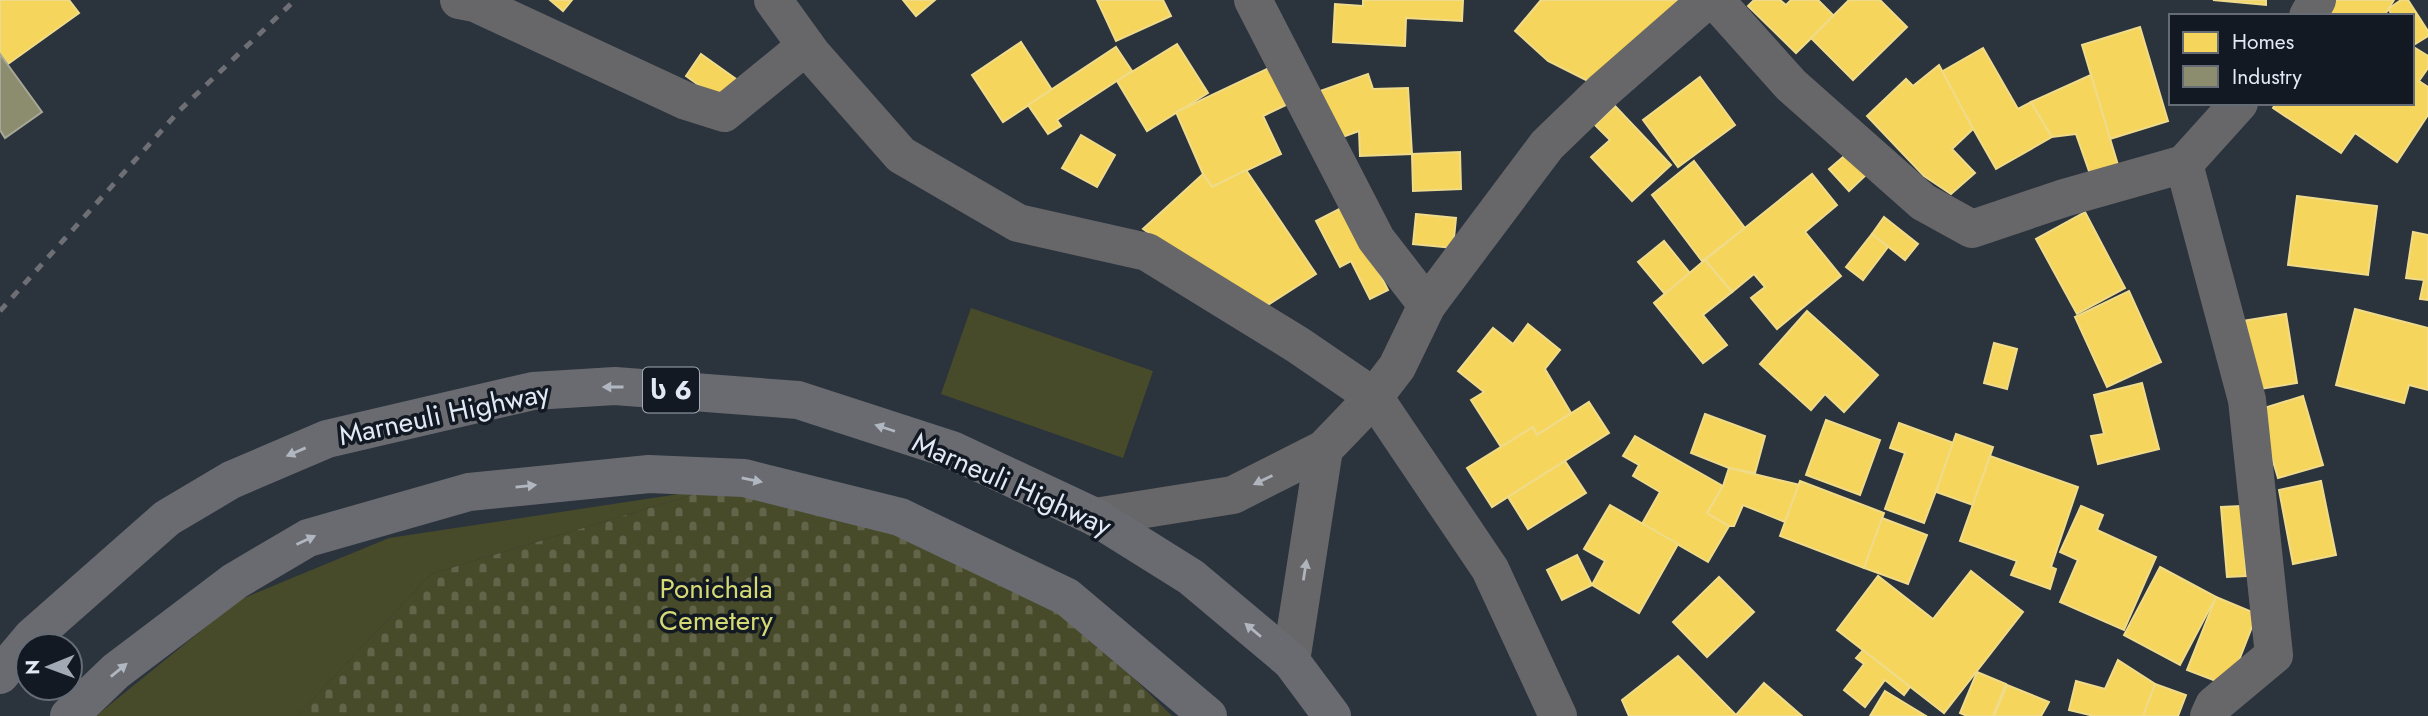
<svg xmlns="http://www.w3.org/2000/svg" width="2428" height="716" font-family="Jost,'Noto Sans Georgian',sans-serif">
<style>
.green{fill:#484b2a}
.cemetery{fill:url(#cemetery-stones)}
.homes{fill:#f6d55c;stroke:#efdb8a;stroke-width:2}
.industry{fill:#8c8c6e;stroke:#a5a896;stroke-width:2}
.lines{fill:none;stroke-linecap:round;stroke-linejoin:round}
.minor{stroke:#67676a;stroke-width:38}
.trunk{stroke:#6a6b70;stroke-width:38}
.rail{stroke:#6e6f74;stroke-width:5;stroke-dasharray:9 9;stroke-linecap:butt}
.oneway{fill:#b1b7c0}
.oneway2{fill:#b0b5bd}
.labels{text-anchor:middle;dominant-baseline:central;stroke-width:7;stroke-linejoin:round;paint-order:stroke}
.shield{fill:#131922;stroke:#a2abb6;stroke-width:2}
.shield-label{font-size:26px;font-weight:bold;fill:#e0e9f5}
.street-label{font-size:28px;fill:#e0e9f5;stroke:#131922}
.park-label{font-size:28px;fill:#d5da75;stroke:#131922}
</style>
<defs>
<pattern id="cemetery-stones" width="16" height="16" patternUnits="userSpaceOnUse" patternTransform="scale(1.75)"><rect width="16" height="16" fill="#484b2a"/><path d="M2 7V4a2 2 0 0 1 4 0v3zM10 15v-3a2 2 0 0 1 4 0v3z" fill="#62654a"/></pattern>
</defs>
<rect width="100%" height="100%" fill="#2b333d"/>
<g class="green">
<polygon points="971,308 1153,371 1123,458 941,394"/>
<polygon points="712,489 431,574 297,716 96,716 239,600 389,538"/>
</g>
<polygon class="cemetery" points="712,489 926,537 1053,598 1172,716 297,716 431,574"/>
<g class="homes">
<polygon points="0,0 69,0 79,13 8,64 0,54"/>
<polygon points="550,0 572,0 563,11"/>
<polygon points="903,0 935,0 916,16"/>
<polygon points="1097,0 1163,0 1171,16 1116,41"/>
<polygon points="1363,0 1463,0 1462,21 1406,18 1405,46 1333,42 1335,4 1363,6"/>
<polygon points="1541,0 1685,0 1594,84 1548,61 1515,31"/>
<polygon points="1754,0 1780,0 1786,5 1791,0 1818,0 1834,16 1796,53 1748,6"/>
<polygon points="1849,0 1880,0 1907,27 1853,80 1811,38"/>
<polygon points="2213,0 2266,0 2266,5"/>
<polygon points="2329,0 2394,0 2384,16 2319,16"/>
<polygon points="2401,0 2408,0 2428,31 2428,36 2412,46 2412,16 2393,16 2388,9"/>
<polygon points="2140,27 2168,121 2110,139 2082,45"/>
<polygon points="1021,42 1052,90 1003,122 972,75"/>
<polygon points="1177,44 1208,93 1147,131 1117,81"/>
<polygon points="2412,46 2428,56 2428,68 2419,81 2428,87 2428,115 2397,162 2355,133 2341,153 2273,108 2276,103 2412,103"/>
<polygon points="1116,47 1132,71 1057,120 1061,126 1048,134 1028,105"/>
<polygon points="1983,48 2018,109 2031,102 2052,137 1996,169 1941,72"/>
<polygon points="701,54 736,79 721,101 686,76"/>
<polygon points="1939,65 1973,129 1952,149 1975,173 1951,194 1924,176 1867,116 1906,79 1913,86"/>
<polygon points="1271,67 1288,104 1263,116 1281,154 1212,187 1203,174 1176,112"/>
<polygon points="1368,74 1373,89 1408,88 1412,154 1360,156 1359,131 1337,139 1320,91"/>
<polygon points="2091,75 2118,165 2090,174 2076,134 2052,137 2031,102"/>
<polygon points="1700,77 1735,125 1678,167 1643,120"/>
<polygon points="1615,106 1671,165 1632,201 1591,157 1610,140 1595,125"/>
<polygon points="1081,135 1115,155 1097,187 1062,168"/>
<polygon points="1460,152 1461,189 1413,191 1412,154"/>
<polygon points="1849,152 1868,173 1849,191 1829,169"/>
<polygon points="1694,161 1745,228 1702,261 1652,195"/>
<polygon points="1246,170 1316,274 1260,310 1143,229 1203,174 1212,187"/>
<polygon points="1812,174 1837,205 1805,232 1841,276 1777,329 1751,298 1765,287 1754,274 1732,292 1705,260"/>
<polygon points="2297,196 2377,206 2368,275 2288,265"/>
<polygon points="1345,206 1388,290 1370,299 1351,261 1340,267 1316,221"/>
<polygon points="2085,212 2125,288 2077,314 2036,239"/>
<polygon points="1416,214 1456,218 1453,248 1413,244"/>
<polygon points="1884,217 1918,244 1905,260 1872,234"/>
<polygon points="2413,232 2428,235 2428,300 2420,299 2424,280 2406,278"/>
<polygon points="1872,234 1888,247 1863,280 1846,267"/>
<polygon points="1664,241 1690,273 1665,294 1638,262"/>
<polygon points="1705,260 1732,292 1703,315 1727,345 1703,363 1654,303"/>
<polygon points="2129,291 2161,362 2107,387 2075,317"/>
<polygon points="2355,309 2428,328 2428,390 2409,385 2404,403 2336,385"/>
<polygon points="1807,311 1878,375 1844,412 1825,394 1811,410 1760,364"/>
<polygon points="2286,314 2297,383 2253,390 2242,321"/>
<polygon points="1528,324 1560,350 1545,369 1571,413 1537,435 1533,427 1501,447 1471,400 1484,392 1458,371 1493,328 1513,344"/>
<polygon points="1994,343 2017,349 2007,389 1984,383"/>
<polygon points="2142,383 2159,449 2098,464 2091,436 2104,434 2094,395"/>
<polygon points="2303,396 2323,465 2278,478 2258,410"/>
<polygon points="1589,402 1609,433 1492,507 1467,468 1533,427 1537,435"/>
<polygon points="1705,414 1765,436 1755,473 1729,468 1691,453"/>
<polygon points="1826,420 1880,440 1860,495 1806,475"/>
<polygon points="1899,423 1954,443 1924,523 1885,509 1905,453 1890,448"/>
<polygon points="1956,434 1993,447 1973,505 1936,492"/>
<polygon points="1635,436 1723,486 1707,513 1729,526 1708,562 1642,524 1660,492 1633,476 1639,465 1623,456"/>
<polygon points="1990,456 2078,487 2051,567 2056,569 2050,589 2011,575 2017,561 1960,541"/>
<polygon points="1565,461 1586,493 1528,529 1508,497"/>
<polygon points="1729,468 1800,485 1785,522 1743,505 1734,526 1729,526 1707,513 1723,486"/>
<polygon points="1800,481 1884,513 1864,568 1780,536"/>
<polygon points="2321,481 2336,555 2293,564 2279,490"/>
<polygon points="1610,505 1678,544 1639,613 1592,585 1605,561 1584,549"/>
<polygon points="2081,506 2103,515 2097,530 2156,557 2124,630 2060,602 2078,560 2060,552"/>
<polygon points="2241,506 2246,576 2227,577 2221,507"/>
<polygon points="1882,518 1927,535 1908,584 1864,568"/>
<polygon points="1577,555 1592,585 1562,600 1547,570"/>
<polygon points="2160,567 2216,597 2180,665 2124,635"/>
<polygon points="1971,571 2023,612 1944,713 1837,630 1878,576 1933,619"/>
<polygon points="1719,577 1754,612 1707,657 1673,622"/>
<polygon points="2216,597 2257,614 2229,686 2187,670"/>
<polygon points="1863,650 1910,687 1904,695 1885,680 1865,707 1844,690 1864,664 1856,658"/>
<polygon points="1678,656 1736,715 1735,716 1629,716 1622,700"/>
<polygon points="2118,660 2155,684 2143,716 2094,716 2069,710 2076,681 2105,689"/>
<polygon points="1977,672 2006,684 1993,716 1967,716 1960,713"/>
<polygon points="1764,683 1802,716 1735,716"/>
<polygon points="2155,684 2186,695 2178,716 2143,716"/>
<polygon points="2007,685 2049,702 2041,716 1994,716"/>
<polygon points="1885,691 1926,716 1870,716"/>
</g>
<polygon class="industry" points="0,54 42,112 5,138 0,130"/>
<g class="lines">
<g class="minor">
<polyline points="459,0 475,3 686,101 724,113 806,46"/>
<polyline points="773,0 812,54 901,155 1018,223 1147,252 1298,345 1374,397 1490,569 1558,716"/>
<polyline points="1253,0 1376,239 1427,305"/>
<polyline points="1715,0 1791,85 1923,202 1972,229 2064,198 2184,164"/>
<polyline points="2308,16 2317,0"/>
<polyline points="2184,164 2247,400 2274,655 2214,705 2209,716"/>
<polyline points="2184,164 2239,103"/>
<polyline points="1095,517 1233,495 1324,449 1374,397 1397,367 1427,305 1547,145 1604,90 1707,0"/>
<polyline points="1291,661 1324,449"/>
</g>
<g class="trunk">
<polyline points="0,675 32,637 167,518 231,480 327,439 533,391 615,386 798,400 952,450 1095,517 1191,577 1291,661 1332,716"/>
<polyline points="69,716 116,671 235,581 308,538 469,492 649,474 744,478 900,517 1067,597 1208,716"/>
</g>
<polyline class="rail" points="0,311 180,110 295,0"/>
</g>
<defs><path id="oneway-solid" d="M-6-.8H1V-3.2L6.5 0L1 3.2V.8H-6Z" transform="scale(1.75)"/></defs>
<g class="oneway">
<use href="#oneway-solid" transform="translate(613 387) rotate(180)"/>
<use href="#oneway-solid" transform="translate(885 428) rotate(-162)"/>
<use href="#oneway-solid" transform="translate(296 452) rotate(157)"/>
<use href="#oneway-solid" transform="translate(752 480) rotate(12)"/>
<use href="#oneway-solid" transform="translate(526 486) rotate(-6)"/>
<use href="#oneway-solid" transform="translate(306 540) rotate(-25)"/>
<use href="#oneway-solid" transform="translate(1253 630) rotate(-140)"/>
<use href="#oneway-solid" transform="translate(119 670) rotate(-39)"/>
</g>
<g class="oneway2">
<use href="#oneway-solid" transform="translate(1263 480) rotate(154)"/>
<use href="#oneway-solid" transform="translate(1305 570) rotate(-81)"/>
</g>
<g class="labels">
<rect class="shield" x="643" y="367.5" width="56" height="45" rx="5"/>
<g class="shield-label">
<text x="671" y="390">ს 6</text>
</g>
<g class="street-label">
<text transform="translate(444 414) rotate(-12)">Marneuli Highway</text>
<text transform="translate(1012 484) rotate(24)">Marneuli Highway</text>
</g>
<g class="park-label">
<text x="716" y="588">Ponichala<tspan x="716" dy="32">Cemetery</tspan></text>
</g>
</g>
<rect x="2169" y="14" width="245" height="91" fill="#131922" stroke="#656c76" stroke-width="2"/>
<rect x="2183" y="32" width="35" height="21" fill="#f6d55c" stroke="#656c76" stroke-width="2"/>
<text x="2232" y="49" font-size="21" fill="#e0e9f5">Homes</text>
<rect x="2183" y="66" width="35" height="21" fill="#8c8c6e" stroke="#656c76" stroke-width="2"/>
<text x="2232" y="84" font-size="21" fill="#e0e9f5">Industry</text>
<g transform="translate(49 667) rotate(269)"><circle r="33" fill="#131922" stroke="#656c76" stroke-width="2"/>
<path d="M0-5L12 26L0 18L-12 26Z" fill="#a1a9b5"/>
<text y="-10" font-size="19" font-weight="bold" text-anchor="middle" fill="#e0e9f5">N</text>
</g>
</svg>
